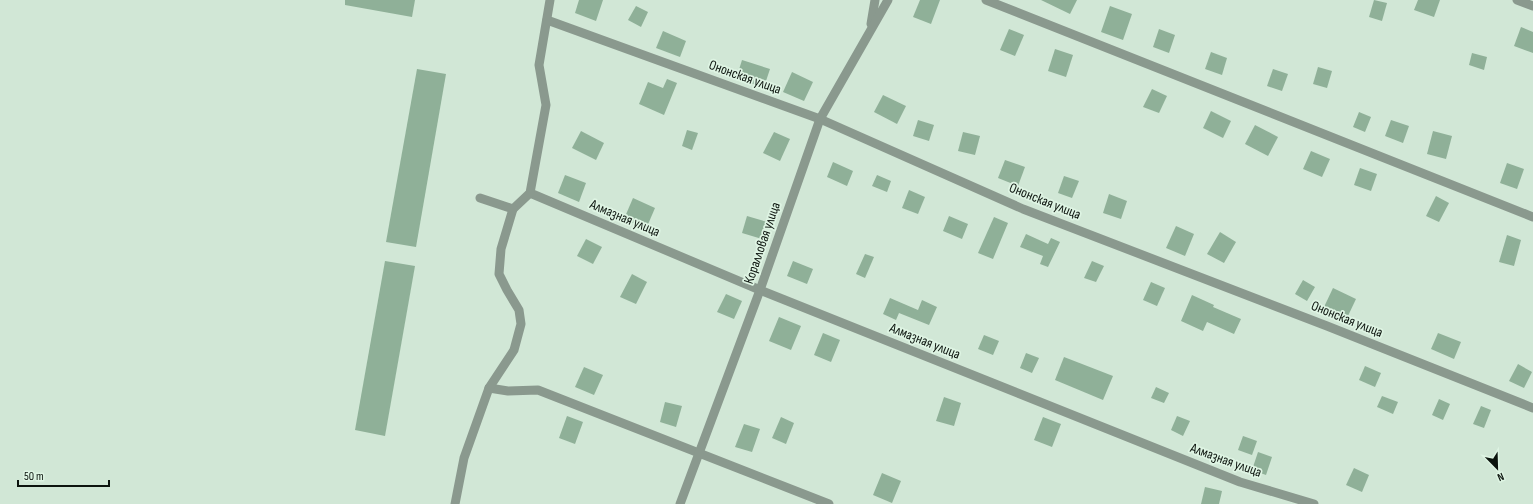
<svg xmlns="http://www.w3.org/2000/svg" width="1533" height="504" font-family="'Sofia Sans Condensed',sans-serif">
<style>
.building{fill:#8fb098}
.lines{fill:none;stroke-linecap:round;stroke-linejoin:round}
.street{stroke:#8a998e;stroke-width:9}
.labels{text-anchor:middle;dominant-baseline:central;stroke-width:3.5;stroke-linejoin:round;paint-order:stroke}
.street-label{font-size:14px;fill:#0c140e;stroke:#def4e3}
</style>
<rect width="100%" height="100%" fill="#d1e7d6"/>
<g class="building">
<polygon points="345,0 415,0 412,17 345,5"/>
<polygon points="579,0 603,0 596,21 575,13"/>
<polygon points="920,0 940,0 931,24 913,17"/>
<polygon points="1041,0 1077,0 1070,14"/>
<polygon points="1374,0 1387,3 1382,21 1369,17"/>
<polygon points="1418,0 1440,0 1434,17 1414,10"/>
<polygon points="636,6 648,12 641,27 628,20"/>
<polygon points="1110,6 1132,14 1123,40 1101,32"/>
<polygon points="1521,27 1533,32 1533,53 1514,46"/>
<polygon points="1009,29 1024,35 1015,56 1000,50"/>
<polygon points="1159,29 1175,35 1169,53 1153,47"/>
<polygon points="663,31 686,41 680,57 656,48"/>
<polygon points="1055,49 1073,55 1066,77 1048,71"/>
<polygon points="1211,52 1227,58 1222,75 1205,69"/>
<polygon points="1472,53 1487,57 1484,70 1469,65"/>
<polygon points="742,60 770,69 764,87 736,79"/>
<polygon points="1318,67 1332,71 1327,88 1313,84"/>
<polygon points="417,69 446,74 416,247 386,242"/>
<polygon points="1273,69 1288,74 1282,91 1267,86"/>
<polygon points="792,72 813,82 804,101 783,92"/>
<polygon points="667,79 677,83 664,115 639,104 648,82 663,88"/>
<polygon points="1152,89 1167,96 1159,113 1143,107"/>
<polygon points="883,95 906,106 897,124 874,112"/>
<polygon points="1211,111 1231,121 1223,138 1203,128"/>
<polygon points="1359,112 1371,117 1365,132 1353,127"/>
<polygon points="918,120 934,125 929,141 913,136"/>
<polygon points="1391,120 1409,126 1403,143 1385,136"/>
<polygon points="1255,125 1278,137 1268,156 1245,144"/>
<polygon points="687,130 698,133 692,150 682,146"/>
<polygon points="581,131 604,143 596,160 572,148"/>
<polygon points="1433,131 1452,136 1446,159 1427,154"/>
<polygon points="774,132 790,139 780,161 763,153"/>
<polygon points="963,132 980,136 975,155 958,151"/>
<polygon points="1311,151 1330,159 1322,177 1303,169"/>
<polygon points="1005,160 1025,167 1018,186 998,178"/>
<polygon points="833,162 853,171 847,186 827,177"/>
<polygon points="1507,163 1524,169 1517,189 1500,183"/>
<polygon points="1360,168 1377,174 1371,191 1354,185"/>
<polygon points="565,175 586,183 579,202 558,193"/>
<polygon points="877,175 891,181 887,192 872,186"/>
<polygon points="1064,176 1079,181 1072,198 1058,193"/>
<polygon points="909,190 925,197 918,214 902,208"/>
<polygon points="1109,194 1127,201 1121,219 1103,213"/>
<polygon points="1436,196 1449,203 1439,222 1426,216"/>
<polygon points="633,198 655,208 646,229 624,219"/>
<polygon points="747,216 767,222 762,239 742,233"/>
<polygon points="949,216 968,224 962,239 943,231"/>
<polygon points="994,217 1008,223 993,259 978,253"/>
<polygon points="1176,226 1194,234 1185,256 1166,248"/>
<polygon points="1220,232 1236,242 1224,263 1207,254"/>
<polygon points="1026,234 1048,244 1051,238 1060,242 1048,267 1040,264 1043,256 1020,247"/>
<polygon points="1507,235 1521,240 1514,266 1499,262"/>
<polygon points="586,239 602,247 593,264 577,256"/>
<polygon points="865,254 874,257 865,278 856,274"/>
<polygon points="385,261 415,266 385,436 355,430"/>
<polygon points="793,261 813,269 807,284 787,276"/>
<polygon points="1092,261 1104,266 1096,282 1084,278"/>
<polygon points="632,274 647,282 636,304 620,297"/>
<polygon points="1303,280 1315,287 1307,301 1295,294"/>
<polygon points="1151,282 1165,288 1157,306 1143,300"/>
<polygon points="1333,288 1356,299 1347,318 1324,307"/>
<polygon points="726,294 742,301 734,319 717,312"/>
<polygon points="1192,295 1214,305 1213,307 1241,319 1234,334 1207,322 1203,331 1181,321"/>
<polygon points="890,298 918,310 922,300 937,307 929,325 899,313 896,320 883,314"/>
<polygon points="779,317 801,326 791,350 769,341"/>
<polygon points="823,333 840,340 831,362 814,355"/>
<polygon points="1438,333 1461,342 1454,359 1431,349"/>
<polygon points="984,335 999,341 993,355 978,349"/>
<polygon points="1026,353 1039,358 1032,373 1020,368"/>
<polygon points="1064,357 1113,376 1103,400 1055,380"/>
<polygon points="1518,364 1532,372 1524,388 1509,381"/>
<polygon points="1365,366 1381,373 1375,387 1359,380"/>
<polygon points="584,367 603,375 594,395 575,387"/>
<polygon points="1156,387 1169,393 1164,403 1151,398"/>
<polygon points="1382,396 1398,402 1393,414 1377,407"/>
<polygon points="944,397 961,403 954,426 936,421"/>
<polygon points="1439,399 1450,404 1443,420 1432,415"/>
<polygon points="665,402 682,406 676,427 660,422"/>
<polygon points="1481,406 1491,410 1484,428 1473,424"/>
<polygon points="567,416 583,422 575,444 559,438"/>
<polygon points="1177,416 1190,421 1183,436 1171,430"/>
<polygon points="781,417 794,423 786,444 772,438"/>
<polygon points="1043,417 1061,424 1052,447 1034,440"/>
<polygon points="744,424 760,429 752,452 735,447"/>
<polygon points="1243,436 1257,441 1252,455 1238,450"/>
<polygon points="1258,452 1272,457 1266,475 1252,470"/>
<polygon points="1354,468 1369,475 1362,492 1346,485"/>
<polygon points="882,473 901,481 892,503 873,495"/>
<polygon points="1205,487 1222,491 1219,504 1201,504"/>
</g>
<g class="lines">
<g class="street">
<polyline points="986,0 1533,217"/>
<polyline points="1517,0 1533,6"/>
<polyline points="547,20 820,119 1023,209 1327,326 1533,408"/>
<polyline points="871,24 875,0"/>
<polyline points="530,193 760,290 1240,482 1314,504"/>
<polyline points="513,209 530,193 546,105 539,65 550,0"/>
<polyline points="489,388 508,391 538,390 829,504"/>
<polyline points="455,504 464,458 489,388 514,350 521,324 519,310 507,290 499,274 501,249 513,209 480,198"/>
<polyline points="680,504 760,290 820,119 888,0"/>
</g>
</g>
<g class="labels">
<g class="street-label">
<text transform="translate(745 77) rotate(20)">Ононская улица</text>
<text transform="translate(1045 201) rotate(22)">Ононская улица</text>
<text transform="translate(625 218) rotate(23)">Алмазная улица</text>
<text transform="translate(762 243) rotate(-71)">Коралловая улица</text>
<text transform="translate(1347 319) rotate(22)">Ононская улица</text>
<text transform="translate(925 341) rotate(22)">Алмазная улица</text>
<text transform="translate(1226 460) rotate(20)">Алмазная улица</text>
</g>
</g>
<g transform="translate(1497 468) rotate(157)" stroke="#def4e3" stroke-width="3" paint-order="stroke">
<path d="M0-3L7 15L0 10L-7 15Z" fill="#0c140e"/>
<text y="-6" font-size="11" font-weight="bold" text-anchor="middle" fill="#0c140e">N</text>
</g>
<path d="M18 480v6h91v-6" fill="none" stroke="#0c140e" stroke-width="2"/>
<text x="24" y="480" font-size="12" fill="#0c140e" stroke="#def4e3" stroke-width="3" paint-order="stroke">50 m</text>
</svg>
